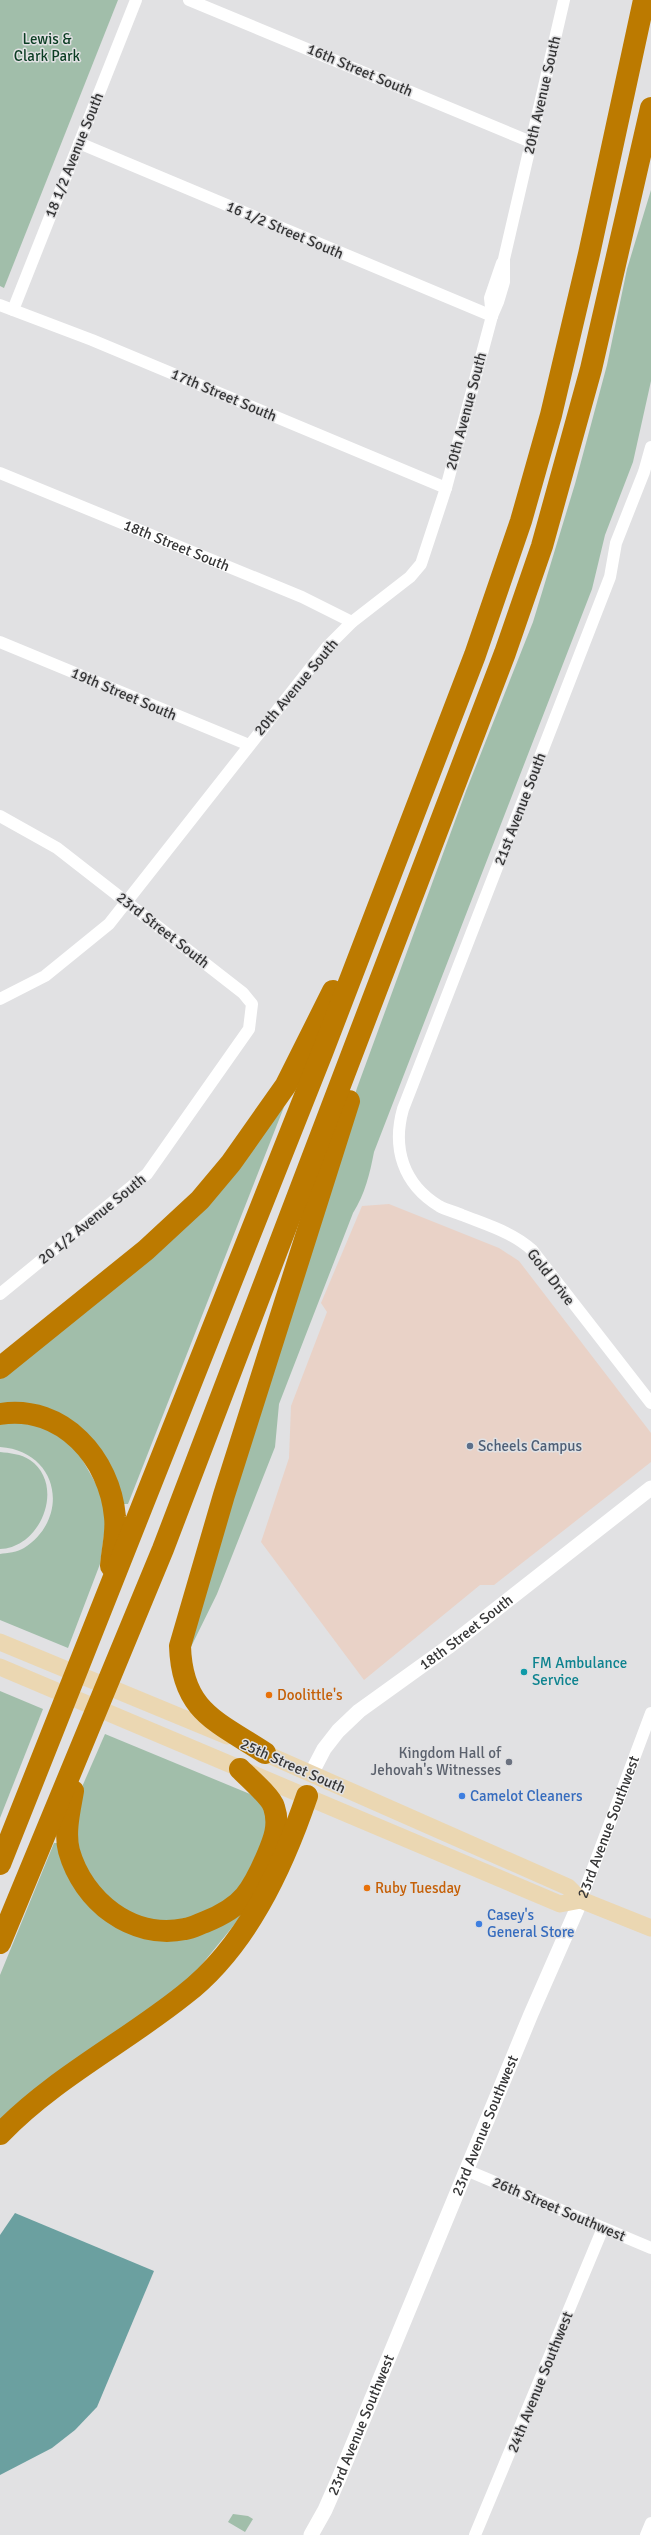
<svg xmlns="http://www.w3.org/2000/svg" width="651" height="2535" font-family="Signika,sans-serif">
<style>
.commercial{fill:#e9d2c7}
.green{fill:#a1beaa}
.water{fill:#6ba0a0}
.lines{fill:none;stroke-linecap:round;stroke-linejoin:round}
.minor{stroke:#fff;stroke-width:12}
.tertiary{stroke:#fff;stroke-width:15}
.secondary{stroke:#ebd7b2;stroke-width:17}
.motorway{stroke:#bc7a00;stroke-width:22}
.service-dot{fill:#5c6f8a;stroke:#e1e1e3;stroke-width:1.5}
.culture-dot{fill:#0f9aa8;stroke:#e1e1e3;stroke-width:1.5}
.food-dot{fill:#e8710a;stroke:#e1e1e3;stroke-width:1.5}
.worship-dot{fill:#6b7280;stroke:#e1e1e3;stroke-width:1.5}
.shop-dot{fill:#3f7fe0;stroke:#e1e1e3;stroke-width:1.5}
.labels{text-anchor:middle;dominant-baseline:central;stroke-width:3;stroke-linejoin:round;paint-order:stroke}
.park-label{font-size:15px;fill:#0a3c22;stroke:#e1e1e3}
.street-label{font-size:15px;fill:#363637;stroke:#e1e1e3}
.service-label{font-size:15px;fill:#4e5e75;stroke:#e1e1e3;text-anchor:start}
.culture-label{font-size:15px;fill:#0d838f;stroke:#e1e1e3;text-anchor:start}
.food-label{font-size:15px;fill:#c56008;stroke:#e1e1e3;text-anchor:start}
.worship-label{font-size:15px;fill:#5b616d;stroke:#e1e1e3;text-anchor:end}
.shop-label{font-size:15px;fill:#366cbe;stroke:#e1e1e3;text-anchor:start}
</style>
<rect width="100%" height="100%" fill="#e1e1e3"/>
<polygon class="commercial" points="389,1204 499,1248 519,1261 651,1433 651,1462 494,1585 480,1585 364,1680 261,1542 289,1458 291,1406 327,1312 321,1303 362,1206"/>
<g class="green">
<polygon points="0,0 118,0 4,288 0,286"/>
<path d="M651,190v191l-18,81 -28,73 -13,54 -218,563c-4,21 -9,42 -21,61l-74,191 -4,43 -58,147 -29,59 -5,-6 174,-559 109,-297 67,-169 42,-138 32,-119 20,-96z"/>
<polygon points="284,1107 128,1504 120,1504 97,1450 0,1409 0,1375"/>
<path d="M8,1421l37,6 29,18 34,60 -8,59 -32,84 -68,-28v-66c7,-1 18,-2 24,-6 47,-30 35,-97 -24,-101v-25z"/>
<path d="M0,1452c10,1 21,2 30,8 36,25 11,88 -30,89z"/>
<polygon points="0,1691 43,1709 0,1818"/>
<polygon points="105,1734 250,1794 263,1805 270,1827 236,1896 176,1926 112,1909 74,1850 75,1803"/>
<path d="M54,1843h6c19,63 25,67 84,93l113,-45 -23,34 -44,54 -190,146v-150z"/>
<polygon points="233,2514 248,2516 253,2519 245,2532 228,2522"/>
</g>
<polygon class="water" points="15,2213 154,2271 97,2407 75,2430 52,2448 0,2475 0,2235"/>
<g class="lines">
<g class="minor">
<polyline points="189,0 531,142"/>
<polyline points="79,143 492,316"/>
<polyline points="0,305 92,340 446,488"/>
<polyline points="13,310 136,0"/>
<polyline points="492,316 490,298 502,263"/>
<path d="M651,447l-7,25 -28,71 -6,34 -207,532c-11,39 0,75 36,97 7,4 16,6 23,9 25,10 50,17 70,35l119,153"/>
<path id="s1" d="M0,473l302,124 50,25"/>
<polyline points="0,642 249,745"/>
<polyline points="0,816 57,848 243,993 252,1004 249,1029 147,1174 0,1294"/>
<polyline points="0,999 45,976 109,924 327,647 352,622 410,577 421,564 446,488 492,316 498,302 504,282 504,259 564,0"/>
<path id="s2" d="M581,1900l70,-187"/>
<polyline points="466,2170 651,2248"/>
<polyline points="475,2535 603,2228"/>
<polyline points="646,2535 651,2523"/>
</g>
<g class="tertiary">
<path id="s3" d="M311,1774l13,-25 14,-18 21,-20 89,-64 203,-159"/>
<path id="s4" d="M311,2535l14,-25 14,-32 192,-464 50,-114"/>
</g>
<g class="secondary">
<polyline points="0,1642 227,1736"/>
<polyline points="0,1667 560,1904 581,1900"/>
<polyline points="255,1749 568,1887 581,1900 651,1928"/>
</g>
<g class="motorway">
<polyline points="0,1368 146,1250 200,1200 231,1163 286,1085 333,991"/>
<path d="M0,1414c63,-10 110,45 115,103 2,15 -3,33 -4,49"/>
<path d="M265,1753c-49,-32 -83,-42 -85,-107l44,-151 125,-394"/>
<path d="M73,1791c-3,18 -9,41 -4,60 14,50 63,89 116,78 7,-1 14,-5 20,-7 15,-6 30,-14 40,-26 10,-12 16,-26 22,-40 7,-16 13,-31 7,-49 -3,-10 -26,-30 -34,-38"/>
<polyline points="0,1864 322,1053 475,655 521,521 551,415 589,254 644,0"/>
<polyline points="0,1943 163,1549 505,653 542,546 591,369 651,108"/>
<path d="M0,2134c54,-56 124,-91 184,-139 62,-48 98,-126 123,-199"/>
</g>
</g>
<circle class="service-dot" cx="470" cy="1446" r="4"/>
<circle class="culture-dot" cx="524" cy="1672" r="4"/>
<g class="food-dot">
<circle cx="269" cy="1695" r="4"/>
<circle cx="367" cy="1888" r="4"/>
</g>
<circle class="worship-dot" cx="509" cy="1762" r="4"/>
<g class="shop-dot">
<circle cx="462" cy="1796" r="4"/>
<circle cx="479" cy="1924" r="4"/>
</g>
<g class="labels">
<g class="park-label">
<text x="47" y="39">Lewis &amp;<tspan x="47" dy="17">Clark Park</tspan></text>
</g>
<g class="street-label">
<text transform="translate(360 70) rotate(23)">16th Street South</text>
<text transform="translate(542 95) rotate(-77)">20th Avenue South</text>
<text transform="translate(74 155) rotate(-68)">18 1/2 Avenue South</text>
<text transform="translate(285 230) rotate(23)">16 1/2 Street South</text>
<text transform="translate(224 395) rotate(23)">17th Street South</text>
<text transform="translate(466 411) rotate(-75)">20th Avenue South</text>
<text stroke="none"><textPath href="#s1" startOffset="191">18th Street South</textPath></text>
<text transform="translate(296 687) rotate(-50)">20th Avenue South</text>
<text transform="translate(124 694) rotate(23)">19th Street South</text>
<text transform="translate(520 809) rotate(-69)">21st Avenue South</text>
<text transform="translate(163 930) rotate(38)">23rd Street South</text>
<text transform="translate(92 1219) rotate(-39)">20 1/2 Avenue South</text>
<text transform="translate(551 1277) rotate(52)">Gold Drive</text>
<text stroke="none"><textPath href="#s3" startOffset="213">18th Street South</textPath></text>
<text transform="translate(293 1766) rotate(24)">25th Street South</text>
<text stroke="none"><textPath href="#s2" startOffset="78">23rd Avenue Southwest</textPath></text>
<text stroke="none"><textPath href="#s4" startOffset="445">23rd Avenue Southwest</textPath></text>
<text transform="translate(559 2209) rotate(23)">26th Street Southwest</text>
<text transform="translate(540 2382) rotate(-68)">24th Avenue Southwest</text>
<text stroke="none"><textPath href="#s4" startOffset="121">23rd Avenue Southwest</textPath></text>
</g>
<g class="service-label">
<text x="478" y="1446">Scheels Campus</text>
</g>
<g class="culture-label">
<text x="532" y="1663">FM Ambulance<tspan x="532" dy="17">Service</tspan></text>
</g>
<g class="food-label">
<text x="277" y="1695">Doolittle's</text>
<text x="375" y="1888">Ruby Tuesday</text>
</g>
<g class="worship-label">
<text x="501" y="1753">Kingdom Hall of<tspan x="501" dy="17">Jehovah's Witnesses</tspan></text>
</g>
<g class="shop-label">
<text x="470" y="1796">Camelot Cleaners</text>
<text x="487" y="1915">Casey's<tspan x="487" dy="17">General Store</tspan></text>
</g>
</g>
</svg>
